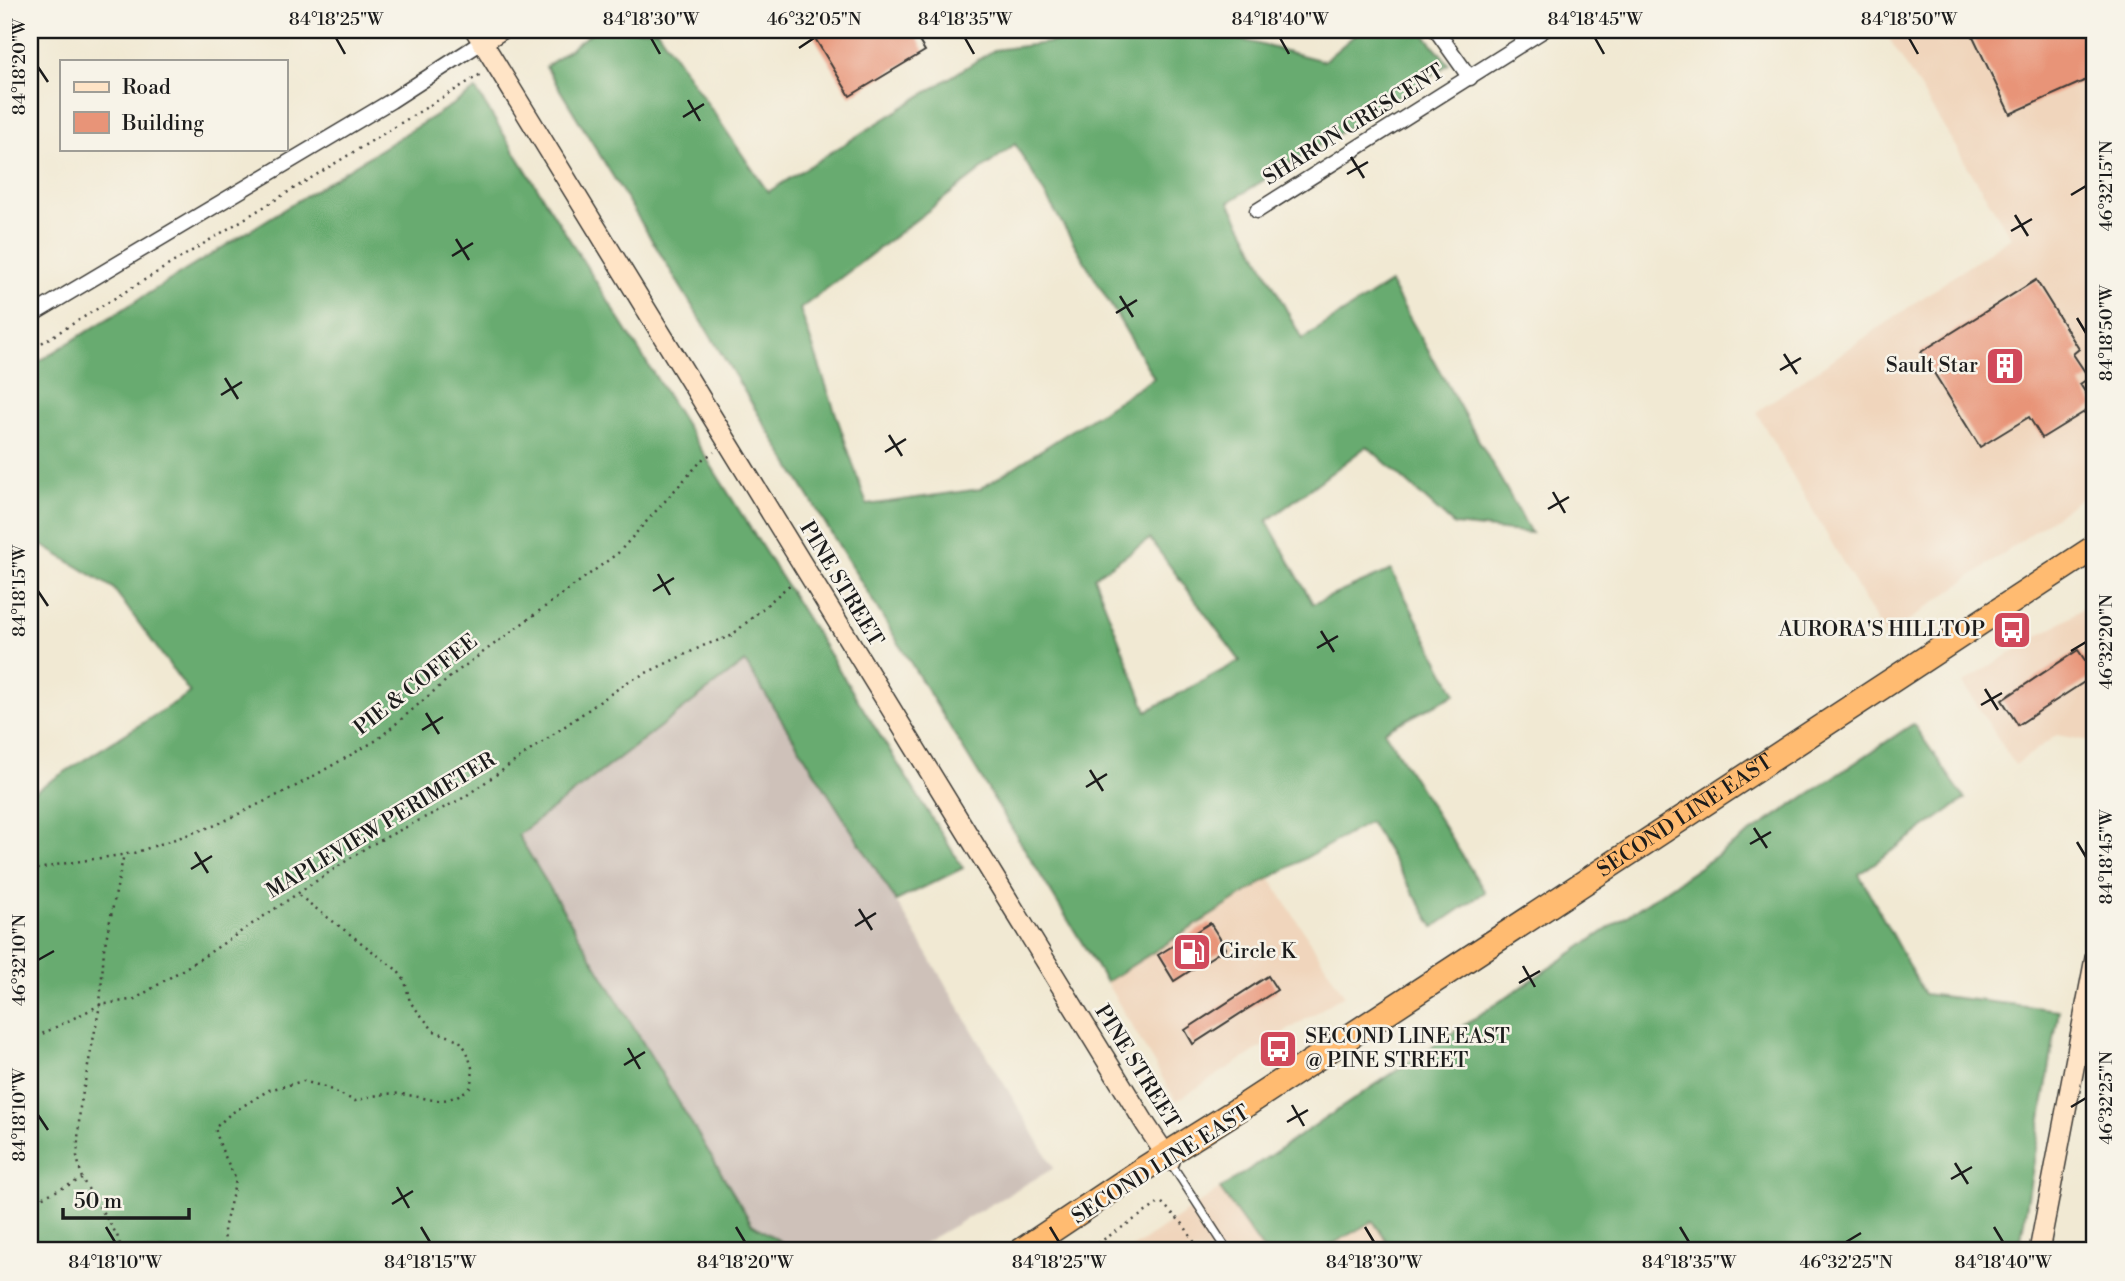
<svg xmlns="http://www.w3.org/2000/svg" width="2125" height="1281" font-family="'Libre Bodoni',serif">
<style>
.built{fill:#f0d5bc}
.industrial{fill:#cec1b9}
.forest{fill:#68ab6f;stroke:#426446;stroke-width:2;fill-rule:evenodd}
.building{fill:#e89478}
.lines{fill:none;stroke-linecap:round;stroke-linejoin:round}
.lane-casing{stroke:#3c3b37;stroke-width:10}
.street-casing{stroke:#3c3b37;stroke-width:17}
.secondary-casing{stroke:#3c3b37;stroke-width:22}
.highway-casing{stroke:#3c3b37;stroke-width:27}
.path{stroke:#3c3b37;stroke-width:2.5;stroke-dasharray:2 5;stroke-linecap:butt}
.lane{stroke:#fff;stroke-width:7}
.street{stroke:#fff;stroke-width:14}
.secondary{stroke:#ffe4c6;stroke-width:19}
.highway{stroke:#ffbb71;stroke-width:24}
.ticks{fill:none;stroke:#1c1c1c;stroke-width:2.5}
.labels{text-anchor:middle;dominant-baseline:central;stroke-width:5;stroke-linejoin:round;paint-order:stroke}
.street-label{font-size:21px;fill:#1c1c1c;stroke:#f7f3e8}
.poi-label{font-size:21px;fill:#1c1c1c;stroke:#f7f3e8;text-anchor:end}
.neatline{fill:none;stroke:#1c1c1c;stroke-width:2.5}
.ticks-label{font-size:18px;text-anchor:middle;fill:#1c1c1c}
</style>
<rect width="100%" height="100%" fill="#f7f3e8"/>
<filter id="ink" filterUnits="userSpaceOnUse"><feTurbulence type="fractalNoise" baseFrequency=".0143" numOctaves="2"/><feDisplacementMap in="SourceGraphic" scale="14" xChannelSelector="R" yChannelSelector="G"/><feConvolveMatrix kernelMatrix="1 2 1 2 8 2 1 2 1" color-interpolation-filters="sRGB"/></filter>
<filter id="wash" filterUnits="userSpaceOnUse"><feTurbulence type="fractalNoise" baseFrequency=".00686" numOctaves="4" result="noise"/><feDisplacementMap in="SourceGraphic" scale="28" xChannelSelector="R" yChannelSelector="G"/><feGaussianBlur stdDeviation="1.57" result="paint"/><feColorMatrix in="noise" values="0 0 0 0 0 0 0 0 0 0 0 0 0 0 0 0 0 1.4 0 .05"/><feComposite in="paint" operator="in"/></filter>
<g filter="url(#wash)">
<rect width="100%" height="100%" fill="#f1e9d3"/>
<g class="built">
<polygon points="1884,30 2095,30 2095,488 1886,637 1756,412 2011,237"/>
<polygon points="2095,601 2095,742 2057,735 2015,765 1963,683"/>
<polygon points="1270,878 1344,995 1176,1101 1106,982"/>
<polygon points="1220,1189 1264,1251 1128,1251"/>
<polygon points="1373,1221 1393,1251 1320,1251"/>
</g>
<polygon class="industrial" points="745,662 896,901 1054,1168 910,1251 796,1251 752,1224 517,835"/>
<g class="forest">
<path d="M595,30h62l111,162 226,-142 152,-20h58l120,31 37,-31h60l28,34 -220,138 73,137 88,-56 141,250 -77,-8 -87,-79 -100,75 46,83 78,-34 65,124 -72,37 101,161 -51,35 -64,-105 -100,56 -164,104 -560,-915zM1015,144l139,234 -174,111 -113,16 -67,-196zM1150,539l90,122 -93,50 -53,-134z"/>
<polygon points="476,90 963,868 896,901 745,662 518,835 752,1224 796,1251 30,1251 30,794 190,693 113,588 30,538 30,367"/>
<polygon points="1913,724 1965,799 1859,874 1924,994 2059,1010 2019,1251 1393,1251 1373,1221 1320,1251 1264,1251 1220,1189"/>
</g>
<g id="blocks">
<g class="building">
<polygon points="810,30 912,30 925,51 850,96"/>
<polygon points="1970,30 2095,30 2095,76 2010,114"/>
<polygon points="2036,280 2079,349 2073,354 2089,378 2080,384 2094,406 2042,438 2029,417 1980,447 1921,352"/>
<polygon points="2078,650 2095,675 2018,725 2002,700"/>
<polygon points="1210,923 1226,948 1174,981 1158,955"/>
<polygon points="1268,976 1277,990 1193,1044 1185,1030"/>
</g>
</g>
</g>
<g filter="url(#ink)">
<use href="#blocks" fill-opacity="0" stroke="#3c3b37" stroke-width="2"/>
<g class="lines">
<g class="lane-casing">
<polyline id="lane" points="1170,1162 1228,1251"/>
</g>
<g class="street-casing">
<g id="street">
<polyline points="1436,30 1470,78"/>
<polyline points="30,31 32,30"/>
<polyline points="1257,211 1544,30"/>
<polyline points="30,316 391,101 482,42"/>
</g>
</g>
<g class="secondary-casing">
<g id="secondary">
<polyline points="475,30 1146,1125 1170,1161"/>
<polyline points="482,42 501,30"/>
<polyline points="2039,1251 2095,958"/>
</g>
</g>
<g class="highway-casing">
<g id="highway">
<path id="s1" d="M1021,1251l121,-81 105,-66 848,-557"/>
</g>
</g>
<g class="path">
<polyline points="30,350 481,74"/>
<polyline points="30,871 61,864 134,853 216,825 296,786 377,740 455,673 618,553 703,459 714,452"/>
<polyline points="30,1040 100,1005 135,999 203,957 367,847 463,798 629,681 705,645 731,636 793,582"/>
<polyline points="30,1203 82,1179"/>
<polyline points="122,1251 117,1235 82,1179 77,1156 80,1107 100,1005 104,949 124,854"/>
<path d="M230,1251l-5,-8 -1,-14 12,-49 -15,-32 -6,-20 15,-14 39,-24 34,-9 22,6 30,14c14,-4 30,-9 45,-7 30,3 41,15 70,-6l3,-17 -6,-20 -8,-11 -25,-9 -24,-29 -5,-21 -8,-11 -100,-76"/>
<polyline points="1086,1251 1161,1202 1183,1224 1200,1251"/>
</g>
<use href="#lane" class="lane"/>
<use href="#street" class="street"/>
<use href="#secondary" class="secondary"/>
<use href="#highway" class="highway"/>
</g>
</g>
<path class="ticks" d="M336,38l9,16M651,38l9,16M965,38l9,16M1280,38l9,16M1595,38l9,16M1909,38l9,16M799,48l15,-10M38,67l10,15M688,100l12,21M683,117l21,-13M1351,157l13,21M1347,174l21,-12M2071,195l15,-9M2015,215l13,21M2011,231l21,-12M456,239l13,21M452,256l21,-13M1120,296l13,21M1116,313l21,-13M2077,318l9,15M1784,354l13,20M1780,370l21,-12M225,378l13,21M221,395l21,-13M889,435l13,21M885,452l21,-13M1553,492l12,21M1548,509l21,-12M658,574l12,21M38,591l10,15M653,591l21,-13M1321,631l13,21M1317,648l21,-12M2071,651l15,-9M1985,689l13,21M1981,705l21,-12M426,713l13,21M422,730l21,-13M1090,770l13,21M1086,787l21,-13M1754,828l13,20M2077,842l9,15M1750,844l21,-12M195,852l13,21M191,869l21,-13M859,909l13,21M855,926l21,-13M38,960l16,-9M1523,966l12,21M1519,983l21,-12M628,1048l12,21M624,1065l21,-13M1292,1105l12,21M2071,1107l15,-9M38,1115l10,15M1287,1122l21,-12M1955,1163l13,21M1951,1179l21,-12M397,1187l12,21M392,1204l21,-13M106,1227l9,15M421,1227l9,15M736,1227l9,15M1050,1227l9,15M1365,1227l9,15M1680,1227l9,15M1994,1227l9,15M1846,1242l15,-9"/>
<defs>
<g id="building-square" transform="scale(2.0125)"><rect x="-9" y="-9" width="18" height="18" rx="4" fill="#d1495b" stroke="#f7f3e8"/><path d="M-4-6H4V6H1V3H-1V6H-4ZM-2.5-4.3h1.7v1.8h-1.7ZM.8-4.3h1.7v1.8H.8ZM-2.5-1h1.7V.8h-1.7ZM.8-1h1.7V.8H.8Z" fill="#fff"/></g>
<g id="bus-square" transform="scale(2.0125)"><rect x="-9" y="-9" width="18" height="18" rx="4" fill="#d1495b" stroke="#f7f3e8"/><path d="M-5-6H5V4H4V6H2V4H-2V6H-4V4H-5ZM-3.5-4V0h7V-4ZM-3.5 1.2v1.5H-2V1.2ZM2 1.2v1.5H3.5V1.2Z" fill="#fff"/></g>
<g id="fuel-square" transform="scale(2.0125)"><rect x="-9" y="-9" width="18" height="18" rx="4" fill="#d1495b" stroke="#f7f3e8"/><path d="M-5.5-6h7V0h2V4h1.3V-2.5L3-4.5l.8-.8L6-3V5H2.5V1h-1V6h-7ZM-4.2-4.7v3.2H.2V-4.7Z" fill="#fff"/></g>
</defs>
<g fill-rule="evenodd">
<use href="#building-square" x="2005" y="366"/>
<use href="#bus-square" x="2012" y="630"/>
<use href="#fuel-square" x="1192" y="952"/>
<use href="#bus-square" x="1278" y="1049"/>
</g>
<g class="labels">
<g class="street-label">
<text transform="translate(1354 125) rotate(-32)">SHARON CRESCENT</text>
<text transform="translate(841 584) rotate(59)">PINE STREET</text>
<text transform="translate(416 685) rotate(-38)">PIE &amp; COFFEE</text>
<text stroke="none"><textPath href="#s1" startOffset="794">SECOND LINE EAST</textPath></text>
<text transform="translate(381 826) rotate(-31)">MAPLEVIEW PERIMETER</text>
<text transform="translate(1137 1067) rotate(58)">PINE STREET</text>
<text transform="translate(1161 1165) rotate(-32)">SECOND LINE EAST</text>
</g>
<g class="poi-label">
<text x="1978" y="366">Sault Star</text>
<text x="1985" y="630">AURORA'S HILLTOP</text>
<text x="1219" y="952" text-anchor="start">Circle K</text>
<text x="1305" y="1037" text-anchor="start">SECOND LINE EAST<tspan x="1305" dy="24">@ PINE STREET</tspan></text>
</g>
</g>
<rect width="2125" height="1281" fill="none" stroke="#f7f3e8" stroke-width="77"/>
<rect x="60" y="60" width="228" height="91" fill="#f7f3e8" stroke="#9f9d96" stroke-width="2"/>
<rect x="74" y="82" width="35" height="10" fill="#ffe4c6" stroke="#9f9d96" stroke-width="2"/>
<text x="122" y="94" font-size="21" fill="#1c1c1c">Road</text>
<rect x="74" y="112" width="35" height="21" fill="#e89478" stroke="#9f9d96" stroke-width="2"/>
<text x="122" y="130" font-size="21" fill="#1c1c1c">Building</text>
<path d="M63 1208v10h126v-10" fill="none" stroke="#1c1c1c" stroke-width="3.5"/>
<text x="74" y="1208" font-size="21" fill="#1c1c1c" stroke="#f7f3e8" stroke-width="5" paint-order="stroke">50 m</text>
<rect x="38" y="38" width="2048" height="1204" class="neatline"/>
<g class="ticks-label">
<text x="336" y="25">84°18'25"W</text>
<text x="651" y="25">84°18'30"W</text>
<text x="814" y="25">46°32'05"N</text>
<text x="965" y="25">84°18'35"W</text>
<text x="1280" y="25">84°18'40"W</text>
<text x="1595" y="25">84°18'45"W</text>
<text x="1909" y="25">84°18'50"W</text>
<text transform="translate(19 67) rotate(-90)" y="6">84°18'20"W</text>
<text transform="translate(2106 186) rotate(-90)" y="6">46°32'15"N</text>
<text transform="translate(2106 333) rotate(-90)" y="6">84°18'50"W</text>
<text transform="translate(19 591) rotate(-90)" y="6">84°18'15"W</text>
<text transform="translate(2106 642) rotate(-90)" y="6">46°32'20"N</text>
<text transform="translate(2106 857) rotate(-90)" y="6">84°18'45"W</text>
<text transform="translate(19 960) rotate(-90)" y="6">46°32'10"N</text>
<text transform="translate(2106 1098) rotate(-90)" y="6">46°32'25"N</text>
<text transform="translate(19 1115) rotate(-90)" y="6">84°18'10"W</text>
<text x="115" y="1268">84°18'10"W</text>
<text x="430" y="1268">84°18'15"W</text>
<text x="745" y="1268">84°18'20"W</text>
<text x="1059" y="1268">84°18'25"W</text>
<text x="1374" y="1268">84°18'30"W</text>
<text x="1689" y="1268">84°18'35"W</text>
<text x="1846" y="1268">46°32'25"N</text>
<text x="2003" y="1268">84°18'40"W</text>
</g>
</svg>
